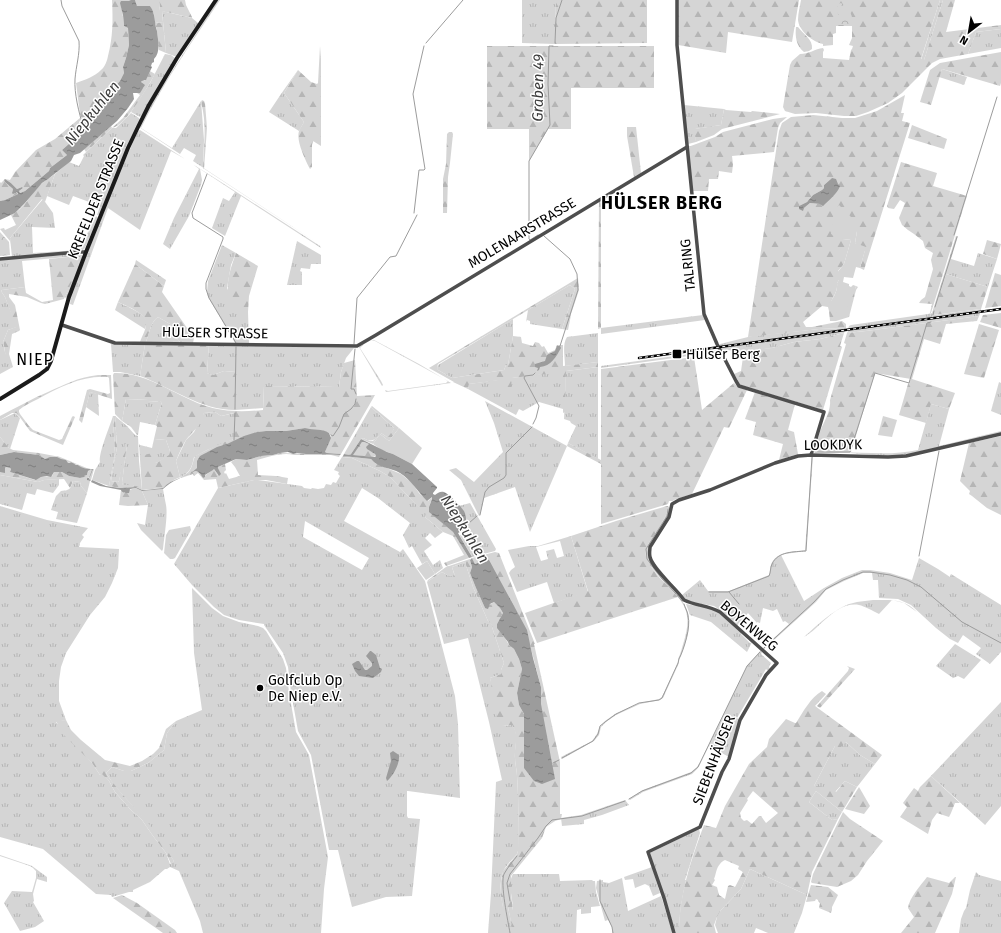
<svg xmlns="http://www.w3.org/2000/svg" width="1001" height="933" font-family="'Fira Sans',sans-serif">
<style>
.grass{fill:url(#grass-tufts);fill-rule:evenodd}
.forest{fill:url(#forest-firs);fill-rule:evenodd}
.park{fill:url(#park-crowns)}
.garden{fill:#d5d5d5}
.water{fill:url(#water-ripples);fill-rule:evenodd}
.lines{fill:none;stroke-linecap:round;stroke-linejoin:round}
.stream{stroke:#9c9c9c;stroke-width:1}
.tertiary{stroke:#4e4e4e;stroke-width:3.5}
.secondary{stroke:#1b1b1b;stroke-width:4}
.rail-casing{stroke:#000;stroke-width:2.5}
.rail{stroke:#fff;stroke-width:1;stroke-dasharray:3;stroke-linecap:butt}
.poi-dot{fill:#000;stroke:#fff;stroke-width:1.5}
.labels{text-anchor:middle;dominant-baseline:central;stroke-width:3;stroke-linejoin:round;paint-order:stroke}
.street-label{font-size:14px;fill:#000;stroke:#fff}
.poi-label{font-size:14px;fill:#000;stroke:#fff;text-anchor:start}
.water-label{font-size:15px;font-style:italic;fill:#3d3d3d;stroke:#fff}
.quarter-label{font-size:16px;letter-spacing:1px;fill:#000;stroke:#fff}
.district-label{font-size:18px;font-weight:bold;letter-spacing:1px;fill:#000;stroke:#fff}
</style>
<defs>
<pattern id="grass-tufts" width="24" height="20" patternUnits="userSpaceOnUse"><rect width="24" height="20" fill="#d5d5d5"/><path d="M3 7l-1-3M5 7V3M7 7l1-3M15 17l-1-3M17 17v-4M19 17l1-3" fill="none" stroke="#b5b5b5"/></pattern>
<pattern id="forest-firs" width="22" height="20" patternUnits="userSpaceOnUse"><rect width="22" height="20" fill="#d5d5d5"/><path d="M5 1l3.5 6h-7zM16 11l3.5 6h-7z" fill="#b5b5b5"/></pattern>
<pattern id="park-crowns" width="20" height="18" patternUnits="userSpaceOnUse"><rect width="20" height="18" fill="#d5d5d5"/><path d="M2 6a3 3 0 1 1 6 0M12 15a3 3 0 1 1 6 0" fill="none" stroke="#b5b5b5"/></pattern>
<pattern id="water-ripples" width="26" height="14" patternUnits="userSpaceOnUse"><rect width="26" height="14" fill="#9c9c9c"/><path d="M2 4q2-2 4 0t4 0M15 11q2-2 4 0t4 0" fill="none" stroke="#7d7d7d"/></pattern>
</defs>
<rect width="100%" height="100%" fill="#fff"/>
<g class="grass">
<path d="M218,0h2c-28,42 -57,83 -79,128l31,20 29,-47 3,39 -1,28 116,76 -126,-83 3,-6 -12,-7 -4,6 -41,-27 15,-28z"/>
<polygon points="522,0 556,0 555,44 522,43"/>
<polygon points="940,0 943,0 924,60 921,60"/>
<polygon points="162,11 192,18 198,23 198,24 177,57 166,53"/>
<polygon points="1001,29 1001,48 968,54 976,32"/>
<polygon points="165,54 171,55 175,58 141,117 138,116 131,112 150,83"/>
<polygon points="942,69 967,77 964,85 939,77"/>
<polygon points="298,70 284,93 304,122 299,131 269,112 281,94"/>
<polygon points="684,105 724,109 721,125 695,129 696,142 688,144"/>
<polygon points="131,113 139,118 140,120 100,215 97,215 100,206 73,196 69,205 47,196 55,174 69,162 79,166 84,156 83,155 112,128 116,128"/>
<polygon points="140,130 185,159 171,151 140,230 108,208 73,305 70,304 72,292 118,176 138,131"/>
<polygon points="194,165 221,182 320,246 321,248 241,196 225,236 212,228 223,198 229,201 235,192 200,169 202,180 201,185 189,216 170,249 163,244 174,218 199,169"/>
<polygon points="43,199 53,213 55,228 32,227 33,253 79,250 96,216 98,218 85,248 83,250 79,251 12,257 10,238"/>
<polygon points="956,236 958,236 951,259 974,266 978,253 997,259 988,287 946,274 934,315 981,309 981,311 848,329 849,326 851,325 928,314 932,313"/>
<polygon points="297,241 321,255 321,264 311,264 310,269 301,268 300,271 302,272 302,285 287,285"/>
<polygon points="222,245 236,253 231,265 227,288 239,312 248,312 249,343 235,343 208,297 207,292 208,281"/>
<polygon points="77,254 82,255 82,258 67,300 65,297 77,267 80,256 78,256 22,261 25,287 2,290 1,291 5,297 17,327 8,330 3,342 5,352 11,368 0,374 0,260"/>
<polygon points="136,260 166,280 164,286 135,264"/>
<polygon points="570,285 575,289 562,329 530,324 530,321 527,320 526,322 528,310"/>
<path d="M118,302c7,4 25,10 28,18 1,3 0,6 -1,9l-30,-19z"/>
<polygon points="980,313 979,316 866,331 847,333 848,331"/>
<polygon points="703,315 705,320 601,334 601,328"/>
<path d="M158,317l12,7c-1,9 4,12 10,18h-34c3,-8 5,-21 12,-25z"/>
<polygon points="513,319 513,336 508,365 506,365 504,370 452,378 438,370 437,368 438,365"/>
<polygon points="846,328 845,329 720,346 720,344 752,336 819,329"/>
<polygon points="845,331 844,333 820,339 794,342 772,348 750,351 722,350 721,348"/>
<path d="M598,333v29l-33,4c0,-9 -3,-22 2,-29z"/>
<polygon points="370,340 374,340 419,364 451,383 386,392 385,390 388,391 446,383 448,381 375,341 371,340 364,344 360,348 381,381 383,385 382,386 359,347 360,346"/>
<polygon points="111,344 145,344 140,376 120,372 113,372"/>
<polygon points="209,345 354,348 346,358 341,372 339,387 264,386 263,408 235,410 236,372 224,371 213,375 207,373"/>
<polygon points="719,350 718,352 601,368 601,366"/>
<polygon points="598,367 598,459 568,443 576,426 571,423 570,421 564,419 566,371"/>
<polygon points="563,371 563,409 539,402 523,411 519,409 516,415 468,389 469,384"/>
<polygon points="999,382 1001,383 1001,415 991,411"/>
<polygon points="90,392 98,394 99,416 86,407"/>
<polygon points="126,399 148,400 148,401 162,402 155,425 140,422 138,435 137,435 131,427 122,421"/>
<polygon points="485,401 567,446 530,532 515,487 484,498 480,515 479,516 461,480 449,470 456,468 474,482 503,452 494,423"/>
<path d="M931,404l18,5 -10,37 62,-15v2l-97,22 -18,1 -36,-3h-36c6,-1 15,-1 22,-1 28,0 55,4 82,-2z"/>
<path d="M371,407l23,21v1l-5,8h-2l-6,-4c-7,7 -8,10 -18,5l-2,1 -10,15 -1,1 -6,-1z"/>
<path d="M215,412l6,4 14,-3 -1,26 -27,11 -13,7c-2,10 -4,16 -14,20l-4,-16 10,-21 8,-8 10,-19z"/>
<polygon points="15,413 20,418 10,449 9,448 0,437 0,420"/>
<path d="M113,416l2,38 -6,32 -17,-6 3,-10 5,-8c-2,-8 10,-36 13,-46z"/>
<polygon points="115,416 127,426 135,435 138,436 139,461 142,490 140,489 140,487 133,485 123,485 122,483 127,444 119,481 118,482 111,481 117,447"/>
<polygon points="154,439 166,440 170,451 169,456 156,463 140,456 140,445 152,448"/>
<path d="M342,457l10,1 28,13 10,6 18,19 19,18 -2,3 18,15 -8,6 -5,-5 -5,5 7,7 -8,6 9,14 7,-5 3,8 -8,6 -8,-13 -5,3 -10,-18 -3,2 -6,-13 7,-12 -32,-25 -16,-10 -18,33 56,31 3,-3 22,32 30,115 3,28 2,74 -52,-7h-1v25l1,2 12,1 -8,77 -26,1 -34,10 -14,-57h-9l-18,-95 -13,-24 -7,-39 -3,-25 -5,-14 -19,-28v-1l-25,-4 -15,-5 -10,-8 -22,-22 -18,-21 44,-76 36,-8h4l44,6 2,2 7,1 1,-1 6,1 6,-1 2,-4 5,1 2,-3 3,1 4,-7 -2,-2 1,-2 -5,-2zM305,521l64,37 -7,12 -59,-33z"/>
<path d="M812,457h1l-7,94 -21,3 -4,1 23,46 20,-13 18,-10 20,-8h8l20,3 22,7 7,-22 19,11 12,8 1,-3 50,31v47l-11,12 -14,-10 5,-6 -18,-13 -5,8 -8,-4 -14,-11 -25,-23 -13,-6 -19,-1 -1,-18h-5l-1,-7h-9l-19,8 -18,9 -10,12 -53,48 -1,-1 27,-25 -4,-3 -2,1 -6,-13 -4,2 -10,-3 -3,15 -3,-1v1l-9,-10 -11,13 -20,-18 -3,-2 -23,-4 -6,-3 -31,-35 28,31 18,-15 8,11h21l40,-16c1,-3 1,-7 2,-10 5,-14 22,-13 34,-15z"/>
<polygon points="0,475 38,482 44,480 59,479 59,485 53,493 37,489 35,495 27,493 22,510 0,504"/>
<path d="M73,481l7,1 1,4 6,7 -10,30 -21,-4 2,-7 -7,-2 5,-14 5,-5c10,-1 9,-2 12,-10z"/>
<path d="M163,489c1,6 2,11 3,16 2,10 -2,33 -3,44l-1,2 -21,-21 -4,-7 8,2 3,-20 -6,-14z"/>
<polygon points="470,503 496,549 495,551 472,557 460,536 467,523 465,513 459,506"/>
<polygon points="0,506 47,520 88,528 82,535 84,537 80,543 79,547 119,549 118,568 112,583 105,597 90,615 66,653 61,667 59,681 59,701 66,720 56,722 92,763 100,775 102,773 109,781 115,792 130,809 142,820 153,836 166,853 170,864 174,861 144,819 114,785 106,773 112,767 124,771 131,771 148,763 164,750 167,733 176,721 202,710 194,653 192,588 212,608 223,616 239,622 258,626 263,628 266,631 283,659 286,668 289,692 296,732 309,755 328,857 324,889 321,933 203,933 200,921 179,871 170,867 167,869 165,869 150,882 133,890 133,892 129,892 112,897 111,895 96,894 43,849 0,837"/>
<path d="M668,506l2,2 -1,6 -17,29 -3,13c11,14 40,47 40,63 1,12 -4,25 -8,37l-2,3v4l-16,35 -3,2 -20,4 -24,11 -10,7 -5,5 -2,8 -5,6 -32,18 -1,-2 31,-16 5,-7 3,-7 5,-6 10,-7 25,-11 19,-4 3,-2 16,-34v-4c3,-6 4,-12 6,-18 5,-18 6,-30 -7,-45 -6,-8 -14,-15 -21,-23 -3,-4 -9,-10 -10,-15 -4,-16 22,-35 22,-52z"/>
<polygon points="190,526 191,530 175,558 173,559 170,559 164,553 166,535 169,530"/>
<path d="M571,536l17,56 -34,11 -7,-21 -30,10 -8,-19 2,-3 4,-3 -7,-17 21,-4h9zM560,541l4,15 -7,2 -3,-9 -8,2 2,8 -7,2 -5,-14z"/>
<path d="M465,562l8,25 15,34 3,3 13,39 -3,7v4l-11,4 13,48 9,-1c8,8 2,22 3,33 0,6 2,12 2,18 2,25 1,50 1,75l-1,3c-4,5 -12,12 -14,18 -4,11 -2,24 0,35h5l4,19c0,-5 1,-11 1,-16 0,-12 -6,-26 0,-36h46l1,7 32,-1 1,1h2l1,11 4,14 -9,1v6l-10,1v-5l-4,1 -1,23h-88l3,-40 5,-111 6,-2 -13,-58 -21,-84 -24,6 -17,-62 15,-10 5,3 8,1 -3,-9z"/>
<path d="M873,600c17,0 31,-2 44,12l-13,-9 -12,-3 -13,14c-6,-3 -15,-8 -20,-9 -23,-4 -39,24 -55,32 15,-13 32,-31 53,-35 5,-1 11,-1 16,-2z"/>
<polygon points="686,604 714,609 741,632 741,634 750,643 752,642 747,652 711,622 690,615"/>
<polygon points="955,644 981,660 972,670 964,679 958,676 951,679 953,678 936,666"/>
<polygon points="760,651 762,652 761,654 771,663 769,667 770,669 768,671 766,669 737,718 739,720 729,757 709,746 698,768 692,774 643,792 630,800 629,799 643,790 691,772 697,767 701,761 747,666"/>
<polygon points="1001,702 1001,806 985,825 984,824 931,776"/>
<polygon points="846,742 860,755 875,764 857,787 845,781 835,792 814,786 835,746"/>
<polygon points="816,791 842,812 838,819 832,820 809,802"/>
<polygon points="625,800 629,805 602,815 584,820 584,824 562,826 561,818 581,815"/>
<path d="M699,829l1,4 -8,25 -7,22h1c-4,18 -7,35 -7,53h-3l-26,-80z"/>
<polygon points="0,855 32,866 47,877 47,882 37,879 33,894 34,901 33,902 44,921 35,927 20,931 4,903 12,891 32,892 36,878 36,871 33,868 30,866 0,856"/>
<polygon points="652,867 660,893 653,896 649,886 645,884 635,888 633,879 625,880 624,877"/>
<polygon points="750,869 807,895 802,913 794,933 768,933 756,928 754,933 718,933 715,925 717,917 721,910 741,889"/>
<polygon points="976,872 979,875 1001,881 1001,933 959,933 961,919 964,911 966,908 970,890"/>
<polygon points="622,878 628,911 661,896 673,933 612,933 612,927 608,920 605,921 596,888 597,881 603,880 603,882 609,883"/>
</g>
<g class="forest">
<path d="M112,0h19v1h-10l3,25 4,2 1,17 -3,13 -3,9 1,6 -4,8 -11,13 -2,3 -9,7 -2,4 -7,4 -3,4 -1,7 -1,2 -4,-11 -4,-31c9,-3 19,-7 25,-13 4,-3 6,-9 7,-14 5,-19 5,-36 4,-56z"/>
<polygon points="159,0 185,0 186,5 192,17 192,18 171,13 160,11"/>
<polygon points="556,0 647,0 647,43 555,44"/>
<polygon points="678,0 799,0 792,42 728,32 726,53 678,45"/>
<path d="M801,0h139l-19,59 3,1 19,-60h12l-9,32 55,-7v4l-25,3 -8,22 -28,5 -8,4 -30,30 -14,10 -20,9 -12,4h-12l-28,-3 -21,1 -10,-3 -2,-4 7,-42 2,-4 8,-7c9,0 15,-5 23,-6l1,2 -1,2v6l26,2 2,-10 1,-1 1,-3 -4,-1 3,-7v-12h-16v7l-3,1v11l-10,1v-2c-10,-2 -24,-13 -25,-24 0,-7 2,-14 3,-20z"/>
<polygon points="163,22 166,53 159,50 157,31 155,23"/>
<path d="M796,27h2c5,7 15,12 14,22l-3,2 -5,1c-8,-6 -9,-16 -8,-25z"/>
<path d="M320,46l1,13v87l-8,-5 -1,4v22l-2,2c-5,-10 -14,-28 -11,-38 1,-3 4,-7 5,-9l-20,-29 14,-23 13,12 6,2 1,-1z"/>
<polygon points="487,46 654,46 654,88 571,88 571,129 548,129 529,161 529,129 487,129"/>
<polygon points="1001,52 1001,83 1000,86 942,69 931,105 920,102 930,70 940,63"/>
<path d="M150,71l5,3c-7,12 -29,52 -43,54l-26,24 -2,-3 27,-23 1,2 11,-10 17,-23 -3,-2 7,-6 -3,-5 1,-1h3z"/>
<path d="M905,95l-4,18h3l-2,8 8,2 -46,147 -4,-2 5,-18 -10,-7 2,-12 -14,8 8,1 -7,24 -6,7 1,9 -2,3c1,8 -4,14 -7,21l25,-15 1,-3 2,1 -2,3 -7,27 -13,4h-6l-1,-10 -1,-4 -6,-1 -19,16 3,5h6l30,-6 4,3v4l-27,1 -71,8 31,-206 3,-8 9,-6 22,-2 29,3h13l22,-7zM832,178l-12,26 -10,-1 -6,5 -5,-2 8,-4 6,-7 9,-5 2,-2v-3z"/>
<path d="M202,100l2,1 1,2 2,25 -3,41 -1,-1c1,-22 4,-45 -2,-66z"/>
<polygon points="724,109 726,110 751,112 752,111 780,114 722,129 714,135 696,142 694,129 721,125"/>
<polygon points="787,117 780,123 778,128 774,152 732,156 733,164 732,173 719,171 718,179 709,179 708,191 693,191 688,147 715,137 723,132 773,119"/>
<polygon points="80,118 83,126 70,143 62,150 67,155 50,168 49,171 25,191 20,193 19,191 23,188 22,187 17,189 11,183 5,179 10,180 15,172 36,150 55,139"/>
<polygon points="912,125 947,139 944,149 908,138"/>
<polygon points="627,127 636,127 641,173 634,177 627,136"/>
<polygon points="449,132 452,132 453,134 450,163 448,177 447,213 443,213 443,179 446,164 447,134"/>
<polygon points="901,162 937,173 933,186 967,196 931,313 930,313 932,304 919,303 921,300 925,297 933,269 931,260 933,253 925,248 923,241 914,234 908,230 902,225 899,218 905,203 900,200 894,209 888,208 887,206"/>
<path d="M55,174l-10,28 -3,-3 -32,39 1,6 -1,-3 -10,-12 4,-1 1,2 11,-5 -5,-10c13,-6 19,-20 29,-30 4,-4 10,-7 15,-11z"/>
<polygon points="4,180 5,182 13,189 12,193 15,193 16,192 18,194 5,200 0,201 0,182 1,183"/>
<polygon points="601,200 601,328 598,329 599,202"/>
<polygon points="987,240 1001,244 997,259 983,254"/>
<path d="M236,253l22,13 -9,30 -1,16c-3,0 -7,1 -10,0 -2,-1 -3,-3 -4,-5 -12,-16 -4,-37 2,-54z"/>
<path d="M78,256h2c-1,11 -11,33 -16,43l-19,5 -4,-1 -14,-6 -18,-3v3l6,8 5,25 -1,1 -7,3 -3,20 4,13 -2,1 -5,-10 -2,-12 -1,-4 5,-12 8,-3 -11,-30 -4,-6 1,-1 23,-3 1,6 16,9 11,-2 -4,-41z"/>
<path d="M135,264l29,22 -2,6 32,46 -1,5 -13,-1c-6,-6 -11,-8 -10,-18l-12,-7c-7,4 -9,17 -12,25h-6c2,-6 6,-12 6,-18 1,-11 -20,-18 -28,-22z"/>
<polygon points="995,273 1001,275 1001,306 985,308"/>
<polygon points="946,274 988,287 981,309 933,315"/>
<polygon points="578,278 579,290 571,314 571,315 568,330 562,329 575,289 570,285 438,364 437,367 438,370 452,378 504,370 506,365 508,365 513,336 521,337 522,343 533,346 535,342 539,343 542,347 544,346 548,353 555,350 557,345 563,345 563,366 598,362 598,367 566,371 565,412 563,413 563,372 512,378 511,387 506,390 504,390 502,388 501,380 469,384 468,389 453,382 454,382 429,368"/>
<polygon points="1001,313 1001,328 980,322 983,315"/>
<path d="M979,316l-2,5 -31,3 -6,20 -16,-5 -12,40 43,14 -6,16 -18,-5 -5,19 -27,-8 9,-31 3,-5 -36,-6 -24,79h-37c3,-8 4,-17 8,-25 4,-9 9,-18 8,-27l16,-56 -2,-1 3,-10 19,-2z"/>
<polygon points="979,324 999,330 984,378 964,374"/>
<polygon points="844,333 840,346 842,347 823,410 741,385 739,383 734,374 741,371 744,350 772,348 794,342 820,339"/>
<path d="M145,344l64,1 -2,28 6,2 11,-4 12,1 -1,38c-34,0 -63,-22 -95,-34z"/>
<polygon points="694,357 702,410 734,383 738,387 747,390 729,428 724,427 692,494 674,500 673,501 669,501 668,504 601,524 601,464 567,446 568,443 601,460 601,369"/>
<path d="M355,360l2,36 18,-1 -34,59 -14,-1 -2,-1 6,-16 -2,-3 -8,-3h-13l-3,-2 -19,3h-20l-9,1 -51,21 -9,10v5l-2,3c4,0 6,4 8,7 3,-4 7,-6 11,-9l4,6 2,-2 -2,-5v-1l7,-3 1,6 -2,2 1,2 1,-1 3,6 11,-3 -5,-9 -4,-5 5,-3 11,1 14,-4 12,-1 7,-2 37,1h3l20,1 -1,2 -8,-2h-37c-12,-3 -25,2 -37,5l1,15 18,1 12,2 -1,6 -21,-4h-12l-36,8 -2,-9 -12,1 -6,-7 -4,3 -1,-2 -12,4v-1c-4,1 -15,7 -18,11l-21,2 -3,-46 1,1v11l12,-3 4,10 13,-8 1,-4 -4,-11 -12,-1 3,-13 -2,-1 7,-23 -14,-1v-1l-22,-1 -4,22 -7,-7 -2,-39 1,-2c32,-1 59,21 89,32 20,7 39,7 60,5l1,-24 75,1 2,-15 3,-9zM215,412l6,4 13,-3v26l-15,5 -24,12c-4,10 -2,16 -15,21l-4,-16c3,-7 6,-15 10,-21 7,-10 16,-14 18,-27z"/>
<path d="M98,375h13l1,24 -22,-7 -8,31 -3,-3 8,-30 3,-1 18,5 2,-1 -1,-15 -1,-1c-25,-2 -48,10 -70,22 -6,3 -13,6 -19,11v2l1,2 9,12 4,4 26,10 3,-1 10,-22 1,-1 2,1 -12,28 -33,-14 -11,-15 -3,-3h-4l-12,7v-4c16,-8 31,-17 48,-24 18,-8 28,-14 50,-17z"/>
<polygon points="755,392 795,404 788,430 794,432 798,454 779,460 783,444 753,435 756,422 745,419"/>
<polygon points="372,406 399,428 389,441 380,434 373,444 361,439 363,438 370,441 373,441 380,433 381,433 387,437 388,437 394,429 394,428 371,407"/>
<polygon points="113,416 115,416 117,447 111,481 118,482 119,481 125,444 127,444 122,483 123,485 133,485 140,487 140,489 136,487 120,488 109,486 115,454"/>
<polygon points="883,416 897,420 892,437 878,435"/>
<polygon points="1001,436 1001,515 987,508 972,496 969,494 970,491 960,481 969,443"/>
<path d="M0,437l9,11 4,2 26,3 21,4 29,12h5l-3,11 -2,-1 1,-2 -2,1 -1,2 3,1 -3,12 -6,-7 -1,-4 -7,-1 -3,7 -6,-9 -20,1 -6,2 -38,-7v-3h2l4,-5 4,1 1,1 -1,3 25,8 6,-3 11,-1 2,-4h8l7,4 11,2 3,-1 1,-1 3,-1 2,-6 -9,-2 -2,-2c-4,0 -6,-3 -10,-2l-13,-6 -10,2 -6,-4 -25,-3 -14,3z"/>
<polygon points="362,442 364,442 369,444 376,456 372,457 352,455"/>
<path d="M343,456l28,3 4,4 26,11 11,9 7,10 9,8 4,-4c0,5 -4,7 -2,15l23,20 16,26 -23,8 -2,-3 20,-8 -11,-19 -10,-4 -18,-15 1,-3 -18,-18 -18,-19 -10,-6 -28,-13 -10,-1z"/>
<polygon points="136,488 142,491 148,505 128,506 119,505 121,490 129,492 129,490"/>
<path d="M667,506h1c0,8 -5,15 -9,22 -4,6 -11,15 -13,22 -4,14 23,36 32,47l-141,46 -12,-30 63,-22 -17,-55 45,-15z"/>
<path d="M495,552l4,1 36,91h-1l26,118v52h2l-1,5 -6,2 -9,6 -4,11 -31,38v18l4,33h-3l-4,-20 -5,1 -2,-12v-15l2,-10 14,-17 1,-3c0,-25 1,-50 -1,-75 0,-6 -2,-12 -2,-18 -1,-11 4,-24 -3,-33l-9,1 -5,-1 -8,-47 11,-4v-4l3,-7 -13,-39 -3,-3 -15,-34 -8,-25 -13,5 3,10 -8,-2 -5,-3 -15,10 1,-2 18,-13 24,-8 2,8 -2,6 6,15 9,20 9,-6 6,6 3,5 -6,11 12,21 5,4 5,10 3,10 -5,24 2,12 5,9v54l17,-64v-17l-11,-42 -44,-86 -11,5 -3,-6z"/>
<polygon points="847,666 855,669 820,708 817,706 848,671 849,668"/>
<path d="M822,691l4,3 -11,12 67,49 -7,9 -15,-9 -14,-13 -7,7 -4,-3 -21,40 19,2 3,4 9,-11 12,6 -15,25 -26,-21 -7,11 23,18 6,-1 -26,53 -5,23 -57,-26 -9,20 -20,21 -4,7 -3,8 2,8h-37c0,-38 12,-73 25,-108l12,3 9,-22 24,-42 18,-17 2,-8 17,-20 9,4h1c7,-11 15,-26 26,-32zM753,791l25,22 -12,10 -5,-7h-2l-7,8 -5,-4 -3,1 -3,-3 -1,-5 8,-13 -1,-1zM725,860l14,6 -1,3 5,3 -8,15 -5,-2 -2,1 -3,13 -6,-4 -2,-8 -5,-2 3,-5 -1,-1c2,-4 2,-11 6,-15 1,-2 3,-3 5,-4z"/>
<path d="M66,720l5,10 10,10 24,20 25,6 12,-5 11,-7 6,-6 7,-19 10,-8 -9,12 -3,17 -16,13 -17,8h-7l-12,-4 -6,6c11,17 25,30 38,45 11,13 21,29 30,43l-3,3 -5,-11 -13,-17 -11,-16 -12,-11 -15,-17 -6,-11 -7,-7 -2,1 -8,-12 -29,-29 -7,-13z"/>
<polygon points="931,776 960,803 955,803 951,813 949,817 937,813 932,820 928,834 900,817 907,807 903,803 914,788 918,791 920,787"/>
<polygon points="859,787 870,806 864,814 845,809"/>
<polygon points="843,812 850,819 883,841 867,861 858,875 851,881 837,887 812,883 811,882 813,874"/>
<path d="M927,877l22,6 6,-6h1l-4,17 -17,39h-34l13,-16 -6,-9c1,-10 13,-23 19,-31z"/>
<polygon points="811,885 828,887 838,895 832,907 832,910 831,913 819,908 820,903 818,901 818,900 816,899 815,901 806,902"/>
<polygon points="122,895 137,903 175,930 177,933 163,933 113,898"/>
</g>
<g class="park">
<path d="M841,3c8,6 13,12 11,22h-14c1,-7 -1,-14 0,-21z"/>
<polygon points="0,232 9,242 10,255 0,256"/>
</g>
<g class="garden">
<polygon points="135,0 159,0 160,11 162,11 163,22 155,23 154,14 150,6 137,6"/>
<path d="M839,205l16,16 2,10 -2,12 11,4 -6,21 -4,-1 -3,11 -9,-1 -1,5 6,2v2l2,1 2,-2 3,1 -1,3h1l-11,24c-8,3 -12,-3 -17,-8 5,-6 10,-14 9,-22l2,-3 -3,-3v-3l8,-10 7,-24 -8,-1 -12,-5 3,-24z"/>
<polygon points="399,428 422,448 412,464 393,454 382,450 373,444 380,434 389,441"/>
<polygon points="427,561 435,574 426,580 417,568"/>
</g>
<g class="water">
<path d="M131,0h4l2,6h13c6,8 4,17 7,25 1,10 4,21 -3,28v3l-2,1 -1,3 1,1 -6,13 -4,1 -1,1 4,3 -5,8h-7l1,6 -6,9 -11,13 -37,32 -6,2 -3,6 -23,18 -6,4 -17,20 -10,10 -15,7v-19l5,-1 13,-6 -1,-2 -4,2 -1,-1 1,-4 -8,-7 -1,-2 1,-1 6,4 6,6 5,-2 1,1 -4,3 1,2 5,-2 24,-20 1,-3 17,-13 -5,-5 8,-7 11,-15 4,-3 1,-9 3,-4 6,-4 3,-4 9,-7 2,-4 11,-12 4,-8 -1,-6 3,-9 3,-13 -1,-17 -4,-2 -1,-11 -3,-12 1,-2h8z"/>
<path d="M832,178l4,1 2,5 2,2c-3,8 -11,14 -17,20l-3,-2 -10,-1 -6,5 -1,3 -4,-2v-3l8,-4 6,-7 9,-5 2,-2v-3z"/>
<path d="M557,346h3l1,2c-5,9 -10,18 -21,19l-1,3 -2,1 1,-3 -3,-1v-3l10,-3 2,-6 8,-4z"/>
<path d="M305,428c9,3 17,0 24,5l2,5 -6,14 2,1 14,1 -1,1 -20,-1h-14l-9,-1 -4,1 -5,-2 -8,1 -7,2 -12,1 -14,4 -11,-1 -18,8v1l3,6 -2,2 -5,-7 -1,1 -8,5v2l-2,1c-2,-3 -4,-7 -8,-7 -10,5 -24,10 -32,18l-21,2 -6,-3 -6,1 -1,4c-3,0 -7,0 -8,-3l-21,-4 -9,-4 1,-2 14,6 14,2 16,-1 6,3h4l17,-2c8,-10 25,-10 34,-20v-7l3,-5 17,-9 10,-3 17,-8 13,-4 9,-1h20z"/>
<path d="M361,439l26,13 6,2 19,10 25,23v1l-4,5v1l2,1c3,-2 5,-4 9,-3 5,2 19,16 21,21 2,6 1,11 -1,17l-6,3 14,24 -3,1 -16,-26 -24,-20v-5l3,-8v-2l-5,4c-9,-9 -16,-21 -27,-28 -10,-6 -21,-4 -29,-14l-28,-3 1,-2 6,1 1,-1zM362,442h2l5,2 -3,3 1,2 8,5 1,2 -1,1 -22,-2z"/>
<path d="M14,452l25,3 6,4 5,-2h7l4,2 5,1 2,3h5l3,2h2c3,3 10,4 15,4l-4,10 2,1 -1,1 -3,-1v-2h2l3,-8 -1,-1 -3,2 -1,4 -3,1v1l-4,1 -11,-2 -7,-4h-8l-3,5 -4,-1 -6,1 -5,3 -26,-8 1,-3 -1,-1 -4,-1 -1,1v5l-5,-1v-17z"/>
<polygon points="472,558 475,564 486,559 489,560 527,630 533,658 541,687 541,704 555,779 542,784 534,781 524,768 524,714 519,705 517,693 522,669 519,659 514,649 509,645 508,642 497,628 497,624 503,613 500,608 494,602 490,604 488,609 485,608 476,588 470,573 472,567 470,560"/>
<polygon points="370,651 371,651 376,655 380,668 382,669 381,672 373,678 359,676 355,671 352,664 357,661 359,661 365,670 367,670 372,666 372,663 366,656"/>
<path d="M393,751l6,4c1,9 -6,21 -12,26l-1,-3 5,-17 -1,-8z"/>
</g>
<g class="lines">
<g class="stream">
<path d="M61,0l1,6 17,35c1,13 -3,25 -4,38 -1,14 4,34 8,47"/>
<polyline points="426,43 463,0"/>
<polyline points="555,43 556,18 562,0"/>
<polyline points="207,174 192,213 193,218 223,237 223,239 206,283 206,289 209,298 236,343"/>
<polyline points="414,213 419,170 424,170 425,169 413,94 424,46"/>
<polyline points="538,235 530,240 529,239 529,161 550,125 548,84 549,47 549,46 553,46"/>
<polyline points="954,235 997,97"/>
<polyline points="544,236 570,259 577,274 578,290 560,346"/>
<polyline points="935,307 957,237"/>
<polyline points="933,315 934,311"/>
<polyline points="354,344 357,298 390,257 396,256 417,215"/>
<polyline points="355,349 351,389 354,389 356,394"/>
<polyline points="235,409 236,347"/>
<polyline points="533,424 536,418 539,406 524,378 525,376 533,375 535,373"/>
<polyline points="331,435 333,436 339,427 344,414 351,409 355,404 356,399"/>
<polyline points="234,440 235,413"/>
<polyline points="815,452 850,452 875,373 909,383 927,323 931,322"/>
<polyline points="668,509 667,516 646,549 647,559 662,579 676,594"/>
<polyline points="480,515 485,492 489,487 504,478 506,475 506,453 532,427"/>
<polyline points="466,524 469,523 477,516"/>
<polyline points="919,556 939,451"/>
<path d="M709,592h19l41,-16c2,-4 1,-8 3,-12 6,-13 22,-12 34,-13l6,-94"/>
<polyline points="729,592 739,604"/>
<polyline points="677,595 682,601"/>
<polyline points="764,648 814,602 826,589 843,580 863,572 870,572 890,575 907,580 921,587 962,622 1001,643"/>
<path d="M562,758l31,-17 5,-7 2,-8 5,-4 11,-8 23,-11 20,-3 3,-2 16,-35 1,-4c5,-10 12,-32 9,-43 0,-4 -3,-8 -4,-12"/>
<polyline points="553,763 559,760"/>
<polyline points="629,799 642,791 691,773 698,767 747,666 760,652"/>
<polyline points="600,880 600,901 612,927 613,933"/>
<polyline points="510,901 507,883 510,874 538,838 546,826 552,820 582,816 625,801"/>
<path d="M510,933c-2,-12 -10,-49 -6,-59 4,-7 9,-13 13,-18"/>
</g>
<g class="tertiary">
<polyline points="677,0 677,45 704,314 717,344 736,381 739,386 824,412 811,455"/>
<polyline points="0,259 78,252 86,252"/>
<polyline points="62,325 115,343 357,346 376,335 687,147"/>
<path d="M674,933l-10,-35 -16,-46 52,-25 22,-55 7,-13 11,-39 26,-45 11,-12 -57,-51c-12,-7 -24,-6 -36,-12 -8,-12 -31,-30 -34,-43 -1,-4 0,-7 0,-10l19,-30 3,-13 7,-4 31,-10 65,-27 23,-7 13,-1 77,2 18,-1 95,-22"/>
</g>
<polyline class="secondary" points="0,399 39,375 47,369 51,361 69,297 86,252 128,148 138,127 149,105 177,58 216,0"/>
<g class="rail-casing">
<polyline id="rail" points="639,358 1001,309"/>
</g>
<use href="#rail" class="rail"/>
</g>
<g class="poi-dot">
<rect x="672" y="349" width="10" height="10" rx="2"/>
<circle cx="260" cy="688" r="4"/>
</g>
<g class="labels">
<g class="street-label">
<text transform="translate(96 199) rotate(-68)">KREFELDER STRASSE</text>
<text transform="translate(522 233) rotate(-31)">MOLENAARSTRASSE</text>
<text transform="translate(688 265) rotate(-96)">TALRING</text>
<text transform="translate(215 333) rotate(1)">HÜLSER STRASSE</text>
<text transform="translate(833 445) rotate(-1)">LOOKDYK</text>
<text transform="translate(749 626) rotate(40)">BOYENWEG</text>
<text transform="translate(714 760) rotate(-69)">SIEBENHÄUSER</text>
</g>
<g class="poi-label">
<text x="686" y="354">Hülser Berg</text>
<text x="268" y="680">Golfclub Op<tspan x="268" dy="16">De Niep e.V.</tspan></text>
</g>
<g class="water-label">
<text transform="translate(538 88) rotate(-89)">Graben 49</text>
<text transform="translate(92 113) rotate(-51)">Niepkuhlen</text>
<text transform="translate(465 529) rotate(58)">Niepkuhlen</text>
</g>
<g class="quarter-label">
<text x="35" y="359">NIEP</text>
</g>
<g class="district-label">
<text x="662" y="203">HÜLSER BERG</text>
</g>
</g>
<g transform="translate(969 32) rotate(211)" stroke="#ffffff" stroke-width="3" paint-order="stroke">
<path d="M0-3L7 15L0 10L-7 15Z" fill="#000000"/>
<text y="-6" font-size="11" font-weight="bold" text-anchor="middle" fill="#000000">N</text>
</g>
</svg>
